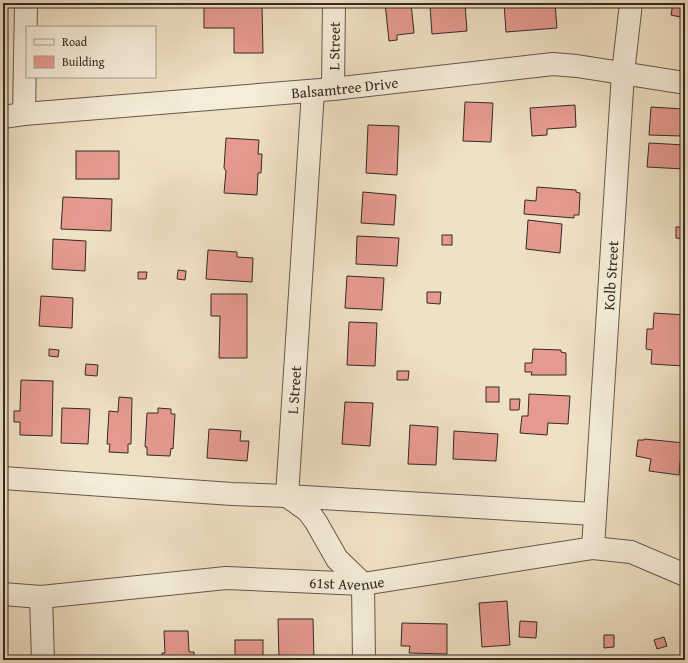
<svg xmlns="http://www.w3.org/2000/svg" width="688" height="663" font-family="'Gentium Book Plus',serif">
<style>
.building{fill:#e69a8f;stroke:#352a23}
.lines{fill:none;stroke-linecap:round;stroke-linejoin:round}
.minor-casing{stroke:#64584b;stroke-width:24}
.minor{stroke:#f5ecd9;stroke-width:22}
.labels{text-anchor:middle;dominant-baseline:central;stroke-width:4;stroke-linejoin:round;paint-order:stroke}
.street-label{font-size:15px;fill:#352a23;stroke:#f5ecd9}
</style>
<rect width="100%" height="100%" fill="#efe1c4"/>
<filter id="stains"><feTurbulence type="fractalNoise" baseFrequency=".005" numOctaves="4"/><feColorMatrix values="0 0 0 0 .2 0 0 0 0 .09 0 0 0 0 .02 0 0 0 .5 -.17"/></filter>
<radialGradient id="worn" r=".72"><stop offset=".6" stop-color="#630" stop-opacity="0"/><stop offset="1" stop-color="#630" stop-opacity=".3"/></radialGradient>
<g class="building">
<polygon points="385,3 411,3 414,33 397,35 397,40 389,41"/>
<polygon points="465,3 467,31 432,34 430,6"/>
<polygon points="504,3 555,3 557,28 506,32"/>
<polygon points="673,3 685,3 685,18 671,15"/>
<polygon points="204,6 262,6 263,53 234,53 234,28 204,28"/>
<polygon points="465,102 493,103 491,142 463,141"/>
<polygon points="575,105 576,127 547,129 547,135 532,136 530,108"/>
<polygon points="651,107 684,109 682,136 649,135"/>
<polygon points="368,125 399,126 397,175 366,173"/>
<polygon points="226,138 259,140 258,154 262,154 261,173 258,173 257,195 224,193 226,171 224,168"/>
<polygon points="649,143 685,145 684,169 647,167"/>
<rect x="76" y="151" width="43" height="28"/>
<polygon points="537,187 576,190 576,192 580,193 579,215 574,215 574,218 524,214 525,200 536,201"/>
<polygon points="363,192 396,195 394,225 361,223"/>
<polygon points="63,197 112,199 111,231 61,229"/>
<polygon points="528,220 562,224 560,253 526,249"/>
<polygon points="676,227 685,227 685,239 676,238"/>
<rect x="442" y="235" width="10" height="10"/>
<polygon points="357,236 399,238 397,266 356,264"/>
<polygon points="53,239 86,241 85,271 52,269"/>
<polygon points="208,250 237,252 237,257 253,258 252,282 206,279"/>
<polygon points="178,270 186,271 185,280 177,279"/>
<polygon points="138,272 147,272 146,279 138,279"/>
<polygon points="347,276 384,278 382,310 345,308"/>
<polygon points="427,292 441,292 440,304 427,303"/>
<polygon points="211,294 247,294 247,358 219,358 220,316 211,316"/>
<polygon points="41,296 73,298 72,328 39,326"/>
<polygon points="654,313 685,315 683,366 651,364 652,350 646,349 647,329 653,329"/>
<polygon points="349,322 377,323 375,366 347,365"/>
<polygon points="49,349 59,350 58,357 49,356"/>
<polygon points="533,349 561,350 561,352 566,353 566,375 531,375 532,372 525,372 525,363 532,363"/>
<polygon points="86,364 98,365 97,376 85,375"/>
<polygon points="397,371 409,371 408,380 397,380"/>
<polygon points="21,380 53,381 52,436 20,435 20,422 14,422 14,411 20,411"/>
<rect x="486" y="387" width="13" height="15"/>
<polygon points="529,394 570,396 568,424 548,423 547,435 520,433 522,416 528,416"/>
<polygon points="119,397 132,398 131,444 128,444 128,453 109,452 110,444 107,444 109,411 118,412"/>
<polygon points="510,399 520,399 519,410 510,410"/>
<polygon points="345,402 373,403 370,446 342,444"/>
<polygon points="62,408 90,409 88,444 61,443"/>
<polygon points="158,408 171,409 171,414 175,414 173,449 171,448 170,456 147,455 147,447 145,447 147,413 158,413"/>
<polygon points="410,425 438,427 436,465 408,464"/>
<polygon points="209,429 241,431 240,441 249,441 247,461 207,458"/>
<polygon points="454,431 498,434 496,461 453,459"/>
<polygon points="644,439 685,443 685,462 680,461 679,475 649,471 651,459 636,456 638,440 644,440"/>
<polygon points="507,601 510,645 482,647 479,603"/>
<polygon points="278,619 313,619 314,660 279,660"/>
<polygon points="520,621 537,622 536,638 519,637"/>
<polygon points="402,623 447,624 447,654 409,653 410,646 401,646"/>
<polygon points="164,631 188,631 189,652 194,652 194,660 162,660 162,653 165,653"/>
<polygon points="604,635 614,635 614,647 604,648"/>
<polygon points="664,637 667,646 657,649 654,640"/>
<rect x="235" y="640" width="28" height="20"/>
</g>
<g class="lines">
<g class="minor-casing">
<g id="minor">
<path id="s1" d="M333,89l1,-86"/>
<polyline points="313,91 287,496 308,511 316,522 337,559 363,584 364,660"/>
<polyline points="24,114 26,3"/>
<path id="s2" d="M3,117l21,-3 309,-25 220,-25 24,2 108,17"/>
<polyline points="3,478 232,494 287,496 594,514"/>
<path id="s3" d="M593,548l30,-475 8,-70"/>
<path id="s4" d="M3,594l38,3 185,-19 137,6 230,-36 38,4 54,23"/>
<polyline points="41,597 43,660"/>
</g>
</g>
<use href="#minor" class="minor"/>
</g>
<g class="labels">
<g class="street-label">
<text stroke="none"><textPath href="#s1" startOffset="43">L Street</textPath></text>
<text stroke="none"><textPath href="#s2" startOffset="343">Balsamtree Drive</textPath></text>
<text stroke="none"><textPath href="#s3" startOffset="273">Kolb Street</textPath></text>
<text transform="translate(294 390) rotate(-86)">L Street</text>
<text stroke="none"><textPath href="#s4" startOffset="345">61st Avenue</textPath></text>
</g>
</g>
<rect width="688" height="663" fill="none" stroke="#efe1c4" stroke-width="16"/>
<rect x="4" y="4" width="680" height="655" fill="none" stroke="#352a23" stroke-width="2"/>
<rect x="8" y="8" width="672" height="647" fill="none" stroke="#352a23"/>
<rect x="26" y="26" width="130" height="52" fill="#f5ecd9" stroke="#a89e90"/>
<rect x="34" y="39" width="20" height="6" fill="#f5ecd9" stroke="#a89e90"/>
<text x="62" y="46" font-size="12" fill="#352a23">Road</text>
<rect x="34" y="56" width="20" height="12" fill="#e69a8f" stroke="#a89e90"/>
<text x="62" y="66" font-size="12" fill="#352a23">Building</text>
<rect width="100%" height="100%" filter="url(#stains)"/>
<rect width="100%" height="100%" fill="url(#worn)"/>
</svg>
